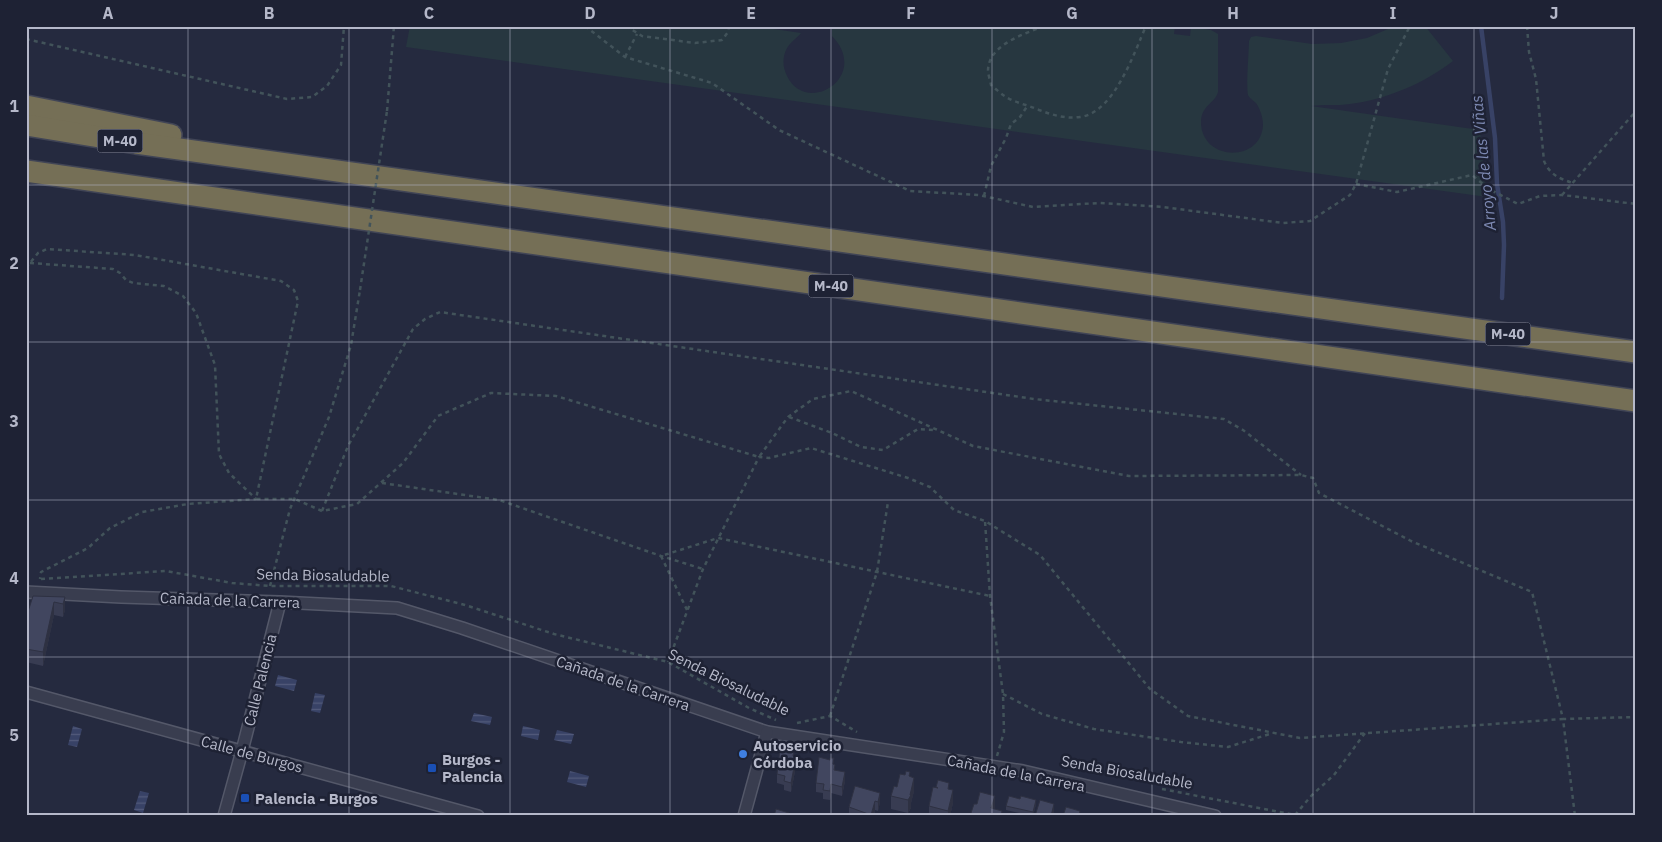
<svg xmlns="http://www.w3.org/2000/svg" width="1662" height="842" font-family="'IBM Plex Sans',sans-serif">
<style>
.grass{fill:#273740}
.water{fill:url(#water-rules)}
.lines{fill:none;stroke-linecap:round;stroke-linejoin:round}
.stream{stroke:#384266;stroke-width:4.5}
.street-casing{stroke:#545869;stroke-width:14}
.highway-casing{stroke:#414556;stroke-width:24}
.path{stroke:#42535a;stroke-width:2.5;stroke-dasharray:4 4;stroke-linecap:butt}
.street{stroke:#393d4f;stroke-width:11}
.highway{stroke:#756f56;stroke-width:21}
.path-bridge{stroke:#42535a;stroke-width:2.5;stroke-dasharray:4 4;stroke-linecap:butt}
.wall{fill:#383c52}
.shaded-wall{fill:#2e3142}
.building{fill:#41465f;stroke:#2e3142}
.grid{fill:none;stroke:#b5b8c9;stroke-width:1;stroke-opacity:0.55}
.shop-dot{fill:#3f7fe0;stroke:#1e2234;stroke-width:2}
.transit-dot{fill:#1a4fb4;stroke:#1e2234;stroke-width:2}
.labels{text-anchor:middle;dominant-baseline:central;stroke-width:5;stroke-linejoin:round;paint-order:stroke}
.shield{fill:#1e2234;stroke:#888b9c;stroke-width:1}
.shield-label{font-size:14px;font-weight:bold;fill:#b5b8c9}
.street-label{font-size:15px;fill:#b5b8c9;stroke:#1e2234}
.poi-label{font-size:15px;font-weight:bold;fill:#b5b8c9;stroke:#1e2234;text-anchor:start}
.water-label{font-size:16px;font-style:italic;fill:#7c88b1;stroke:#1e2234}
.neatline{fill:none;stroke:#b5b8c9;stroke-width:2}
.grid-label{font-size:16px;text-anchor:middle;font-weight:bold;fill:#b5b8c9}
</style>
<defs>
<pattern id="water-rules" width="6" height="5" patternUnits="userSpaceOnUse" patternTransform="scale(1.25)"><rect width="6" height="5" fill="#384266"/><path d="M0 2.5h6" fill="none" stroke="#535b7b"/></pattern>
</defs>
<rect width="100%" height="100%" fill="#252a3f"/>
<path class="grass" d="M410,26h343l48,7c-5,6 -11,9 -15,17 -4,9 -3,18 1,26 20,41 84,0 45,-40v-10h343l-1,8 16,2 1,-9 20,3 7,4v58c-3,11 -16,13 -17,29 -1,40 60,43 62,4 0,-8 -3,-16 -7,-22 -3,-3 -7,-5 -8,-8 -2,-8 1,-44 1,-54l2,-4 5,-1 56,8 29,-1 26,-5 28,-12h30l28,35c-30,23 -66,38 -103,43 -13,2 -27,0 -39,2l169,24 7,67 -1081,-150z"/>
<g class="water">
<polygon points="278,675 297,680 294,691 275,686"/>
<polygon points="315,693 325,695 320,713 311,711"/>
<polygon points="474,713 492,717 490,725 471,721"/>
<polygon points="73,726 82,729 77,747 68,745"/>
<polygon points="523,726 540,730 538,740 521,736"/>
<polygon points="557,730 574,734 571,744 554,740"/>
<polygon points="570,771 589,776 586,787 567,782"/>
<polygon points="140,791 149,793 143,813 134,810"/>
</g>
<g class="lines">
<polyline class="stream" points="1481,26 1495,138 1497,184 1503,222 1504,245 1502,298"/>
<g class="street-casing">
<g id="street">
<polyline points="26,592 121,597 280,602 397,608 462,628 767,732 1023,771 1215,816"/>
<polyline points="26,692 478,816"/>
<polyline points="224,816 242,751 280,602"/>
<polyline points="744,816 767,732"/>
</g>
</g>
<g class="highway-casing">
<g id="highway">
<polyline points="26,106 171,135"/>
<polyline points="26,125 136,143 1636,352"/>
<polyline points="26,171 1636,401"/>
</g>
</g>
<g class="path">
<polyline points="585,26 625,57 712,83 779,130 910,191 979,195 1033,207 1099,203 1163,207 1283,223 1310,221 1350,195 1356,184 1388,69 1410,26"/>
<polyline points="626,26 642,36 695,43 722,40 728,32 729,26"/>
<path d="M1044,26c-19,8 -55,18 -56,44 0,4 2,10 3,15 5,4 10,9 15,12 10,6 22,8 33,13 14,5 26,9 41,7 34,-4 54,-64 66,-91"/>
<path d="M1527,26l2,26 7,27 8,82c6,14 16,18 29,22"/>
<polyline points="26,39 287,99 312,97 327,86 341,65 344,26"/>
<polyline points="625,57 637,34"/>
<polyline points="387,111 394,26"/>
<polyline points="1356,184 1397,192 1472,175 1489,189 1518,204 1540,196 1562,195 1636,204"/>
<polyline points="1562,195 1636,111"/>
<polyline points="984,196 991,166 1006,138 1011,124 1020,117 1028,105"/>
<polyline points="30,263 113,269 120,273 126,280 133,283 164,286 183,296 196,313 215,365 219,454 229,473 256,499 188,504 142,512 110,528 88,548 41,572 40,579"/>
<polyline points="26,268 38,253 47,249 135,255 281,281 294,290 298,301 256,499 295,499 322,511 357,504 403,463 438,416 491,393 556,396 759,457 788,417 813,399 851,391 973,446 1129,476 1301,475 1313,478 1319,493 1411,541 1532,592 1563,719 1636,717"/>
<polyline points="789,417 832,433 861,447 883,450 918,429 934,430"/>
<polyline points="382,483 499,500 661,556 703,569"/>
<polyline points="322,511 348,446 413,329 425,319 440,312 1034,399 1224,419 1243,430 1301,475"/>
<polyline points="41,579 166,571 232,583 270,586 391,586 465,605 554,634 668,662 749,708 776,720"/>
<polyline points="270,586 290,509 329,417 351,345 360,290"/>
<polyline points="687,610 661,556 718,538 990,596"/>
<polyline points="668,662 703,569 759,457 769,458 811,448 908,478 930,487 954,510 985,521"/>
<polyline points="1003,694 1042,714 1094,729 1181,742 1228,747 1273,733"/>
<polyline points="830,716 877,572 888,502"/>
<polyline points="797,723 830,716 857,732"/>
<polyline points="997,756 1004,732 1003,694 990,596 985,521 1040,555 1150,689 1188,716 1300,738 1563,719 1575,816"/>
<polyline points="1162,789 1300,816"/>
<polyline points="1295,815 1312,795 1334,775 1365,733"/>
</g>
<use href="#street" class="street"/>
<use href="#highway" class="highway"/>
<polyline class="path-bridge" points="360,290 387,111"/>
</g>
<g class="wall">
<polygon points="33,596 65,597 65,610 63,617 54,615 43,666 26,662 26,618"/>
<polygon points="794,756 796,766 791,792 784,790 784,785 777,783 777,774"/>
<polygon points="834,765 835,770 845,781 842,796 831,793 830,800 823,799 823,793 816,792 816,783"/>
<polygon points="910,777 914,791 911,803 911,808 908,813 891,809 891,796 897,787"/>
<polygon points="938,780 949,789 953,803 950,816 929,816 929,806 936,788"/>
<polygon points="855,786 880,802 878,811 875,810 874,816 849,816 849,807"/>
<polygon points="1020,799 1036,804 1033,816 1006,810 1006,806"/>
<polygon points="977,804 995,809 1002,816 971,816 971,813"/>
</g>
<g class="shaded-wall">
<polygon points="65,597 65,610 63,617 63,604"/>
<polygon points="54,602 54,615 43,666 43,652"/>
<polygon points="796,757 796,766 791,792 791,783"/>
<polygon points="845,772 845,781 842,796 842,787"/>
<polygon points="914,778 914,791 911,803 911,808 908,813 908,800"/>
<polygon points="831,784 831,793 830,800 830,791"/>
<polygon points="953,790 953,803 950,816 948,816 948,811"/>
<polygon points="880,793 880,802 878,811 878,802"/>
<polygon points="995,796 995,809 991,808"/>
<polygon points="1036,800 1036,804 1033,816 1033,812"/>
<polygon points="875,801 875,810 874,816 871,816"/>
<polygon points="1054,804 1054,816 1051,816"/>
</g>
<g class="building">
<polygon points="33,596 65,597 63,604 54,602 43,652 26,649 26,618"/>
<polygon points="780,749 790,751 790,750 794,750 793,756 796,757 791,783 784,781 785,776 777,774"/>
<polygon points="819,757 830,760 830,758 834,758 833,764 835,765 834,770 845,772 842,787 831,784 830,791 823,790 824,784 816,783"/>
<polygon points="906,771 910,772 909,776 914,778 910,795 911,795 908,800 891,796 894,786 897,787 900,774 905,775"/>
<polygon points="938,780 949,783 948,789 953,790 948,811 929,806 933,787 938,788 936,787"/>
<polygon points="855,786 880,793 878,802 875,801 871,815 849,807"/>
<polygon points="980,792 995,796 991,808 1002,811 1001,816 980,816 971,813 974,804 977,804"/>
<polygon points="1009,796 1020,799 1021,796 1036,800 1033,812 1006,806"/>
<polygon points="1040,800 1054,804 1051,816 1035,816"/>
<polygon points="1066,807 1080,811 1079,816 1063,816"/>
<polygon points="776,809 789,813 788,816 774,816"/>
<polygon points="1135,813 1147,816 1134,816"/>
</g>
<path class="grid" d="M188,26v790M349,26v790M510,26v790M670,26v790M831,26v790M992,26v790M1152,26v790M1313,26v790M1474,26v790M26,185h1610M26,342h1610M26,500h1610M26,657h1610"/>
<circle class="shop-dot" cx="743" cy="754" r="5"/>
<g class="transit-dot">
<rect x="427" y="763" width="10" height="10" rx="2.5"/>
<rect x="240" y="793" width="10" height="10" rx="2.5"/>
</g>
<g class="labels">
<g class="shield">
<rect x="97.5" y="129.5" width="45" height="23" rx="4"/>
<rect x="808.5" y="274.5" width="45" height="23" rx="4"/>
<rect x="1485.5" y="322.5" width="45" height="23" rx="4"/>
</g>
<g class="shield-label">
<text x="120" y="141">M-40</text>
<text x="831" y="286">M-40</text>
<text x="1508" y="334">M-40</text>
</g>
<g class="street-label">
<text transform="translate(323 575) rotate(1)">Senda Biosaludable</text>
<text transform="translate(230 600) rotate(2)">Cañada de la Carrera</text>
<text transform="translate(260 680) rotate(-76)">Calle Palencia</text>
<text transform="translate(729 682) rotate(26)">Senda Biosaludable</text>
<text transform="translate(623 683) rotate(19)">Cañada de la Carrera</text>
<text transform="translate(252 754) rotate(15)">Calle de Burgos</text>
<text transform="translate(1127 772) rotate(10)">Senda Biosaludable</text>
<text transform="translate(1016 773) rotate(11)">Cañada de la Carrera</text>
</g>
<g class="poi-label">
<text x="753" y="745">Autoservicio<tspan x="753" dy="17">Córdoba</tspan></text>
<text x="442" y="759">Burgos -<tspan x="442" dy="17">Palencia</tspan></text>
<text x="255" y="798">Palencia - Burgos</text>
</g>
<g class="water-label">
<text transform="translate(1483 163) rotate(-96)">Arroyo de las Viñas</text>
</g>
</g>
<rect width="1662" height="842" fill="none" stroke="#1e2234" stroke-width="55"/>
<rect x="28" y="28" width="1606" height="786" class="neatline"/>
<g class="grid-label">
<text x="108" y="19">A</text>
<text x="269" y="19">B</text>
<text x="429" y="19">C</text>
<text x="590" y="19">D</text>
<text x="751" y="19">E</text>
<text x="911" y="19">F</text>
<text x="1072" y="19">G</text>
<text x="1233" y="19">H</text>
<text x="1393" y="19">I</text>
<text x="1554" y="19">J</text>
<text x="14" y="112">1</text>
<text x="14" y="269">2</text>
<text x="14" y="427">3</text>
<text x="14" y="584">4</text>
<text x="14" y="741">5</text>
</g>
</svg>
